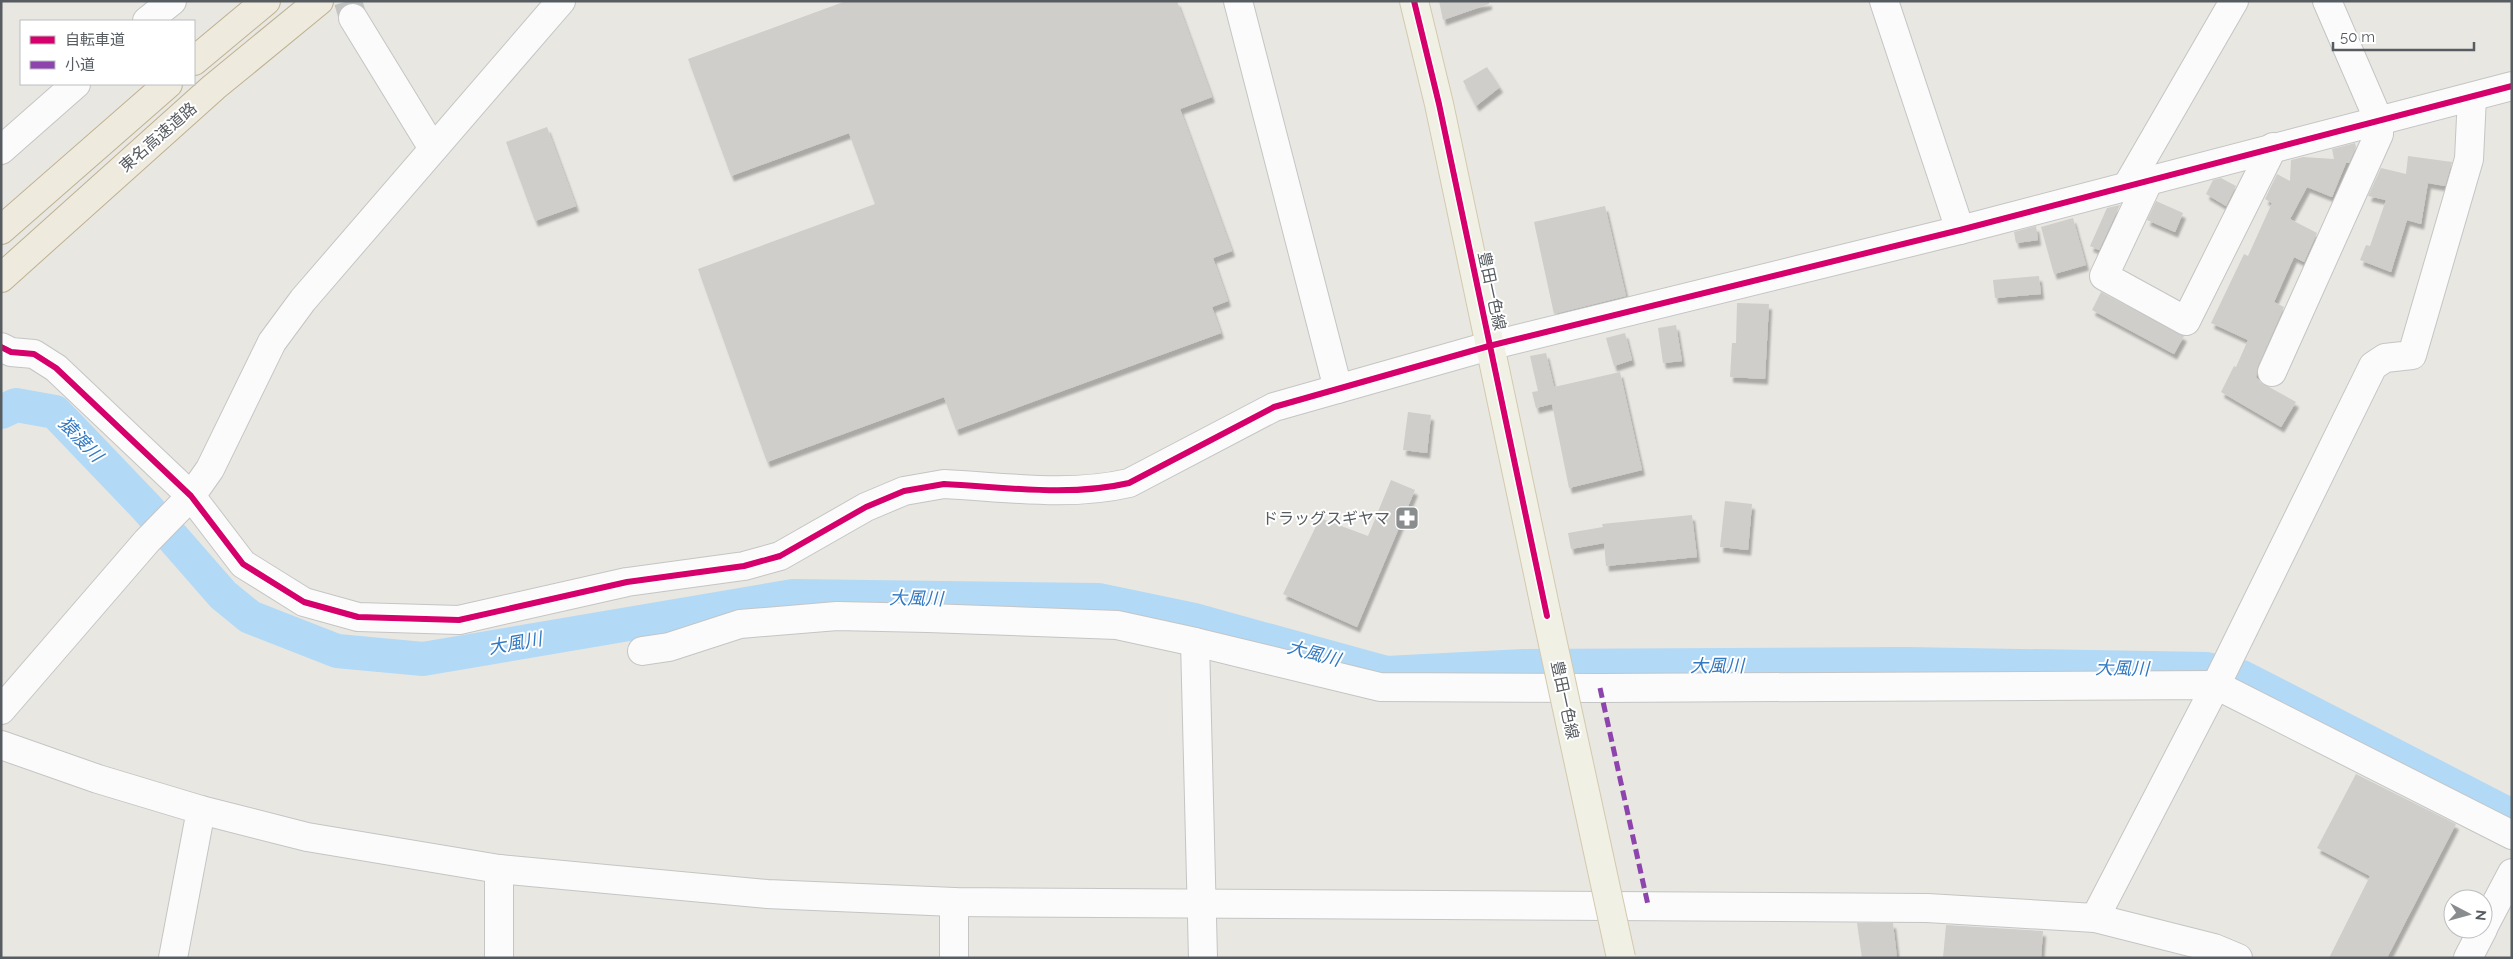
<svg xmlns="http://www.w3.org/2000/svg" width="2513" height="959" font-family="Raleway,'Noto Sans JP',sans-serif">
<style>
.lines{fill:none;stroke-linecap:round;stroke-linejoin:round}
.river{stroke:#b2d9f6;stroke-width:34}
.building{fill:#cfcecb;filter:url(#shadow)}
.minor-tunnel{stroke:#c4c4c2;stroke-width:28;stroke-dasharray:28 14;stroke-linecap:butt}
.minor-casing{stroke:#c4c5c4;stroke-width:30}
.major-casing{stroke:#d3c9ad;stroke-width:30}
.highway-casing{stroke:#bfb190;stroke-width:30}
.minor{stroke:#fcfbfb;stroke-width:28}
.major{stroke:#f1f0e5;stroke-width:28}
.highway{stroke:#eeeade;stroke-width:28}
.major-bridge-casing{stroke:#d3c9ad;stroke-width:30;stroke-linecap:butt}
.major-bridge{stroke:#f1f0e5;stroke-width:28}
.quiet{stroke:#8e44ad;stroke-width:5;stroke-dasharray:10 5;stroke-linecap:butt}
.cycleway-casing{stroke:#fff;stroke-width:9}
.cycleway{stroke:#d6006c;stroke-width:6}
.labels{text-anchor:middle;dominant-baseline:central;stroke-width:4;stroke-linejoin:round;paint-order:stroke}
.street-label{font-size:16px;fill:#575c61;stroke:#fff}
.poi-label{font-size:16px;fill:#575c61;stroke:#fff;text-anchor:end}
.water-label{font-size:18px;font-style:italic;fill:#3279c3;stroke:#fff}
</style>
<defs>
<filter id="shadow"><feDropShadow dx="3" dy="5.5" stdDeviation="1" flood-color="#0004"/></filter>
</defs>
<rect width="100%" height="100%" fill="#e8e7e2"/>
<g class="lines">
<polyline class="river" points="1,412 16,405 55,412 146,507 223,595 250,617 337,651 423,659 793,596 1098,600 1194,620 1386,673 1524,666 1905,664 2207,669 2242,677 2512,816"/>
</g>
<g class="building">
<polygon points="846,1 1177,1 1212,97 1180,109 1232,251 1213,258 1228,301 1212,307 1221,333 956,430 944,397 767,462 698,269 875,204 849,133 731,176 688,59"/>
<polygon points="1439,1 1489,1 1489,4 1443,20"/>
<polygon points="1487,67 1500,87 1476,106 1463,81"/>
<polygon points="547,127 576,206 535,221 506,142"/>
<polygon points="2355,143 2356,147 2349,163 2346,163 2332,197 2307,187 2290,219 2317,233 2304,262 2294,257 2274,302 2284,307 2258,366 2256,377 2260,382 2296,402 2281,427 2221,392 2234,366 2236,367 2248,340 2211,323 2244,254 2248,256 2272,203 2265,199 2277,174 2290,181 2291,160 2303,157 2334,159 2332,149"/>
<polygon points="2408,156 2452,162 2445,186 2428,183 2421,224 2407,220 2391,272 2360,260 2366,245 2370,246 2386,200 2368,196 2381,168 2406,174"/>
<polygon points="2221,178 2236,186 2226,206 2206,194 2213,180"/>
<polygon points="2156,201 2183,213 2175,232 2147,220"/>
<polygon points="2120,205 2099,250 2090,246 2107,208"/>
<polygon points="1605,206 1626,296 1554,314 1534,222"/>
<polygon points="2073,218 2086,265 2054,274 2041,227"/>
<polygon points="2036,226 2038,240 2016,243 2014,232"/>
<polygon points="2039,276 2041,294 1995,298 1993,280"/>
<polygon points="2101,292 2184,336 2174,354 2092,310"/>
<polygon points="1737,303 1769,304 1765,379 1730,377 1732,343 1736,343"/>
<polygon points="1676,325 1682,361 1663,363 1658,328"/>
<polygon points="1625,333 1632,360 1614,366 1606,338"/>
<polygon points="1546,353 1554,387 1620,372 1642,470 1569,488 1552,404 1536,408 1532,392 1538,391 1530,356"/>
<polygon points="1408,412 1431,415 1427,453 1403,450"/>
<polygon points="1391,480 1415,490 1357,627 1283,594 1320,518 1368,536"/>
<polygon points="1725,501 1752,504 1748,550 1720,547"/>
<polygon points="1692,515 1697,557 1606,566 1604,543 1571,549 1568,533 1603,527 1602,524"/>
<polygon points="2356,774 2456,824 2387,958 2329,958 2370,876 2317,848"/>
<polygon points="1857,923 1893,923 1897,958 1862,958"/>
<polygon points="1946,925 2043,931 2041,958 1943,958"/>
</g>
<g class="lines">
<polyline class="minor-tunnel" points="348,1 353,18"/>
<g class="minor-casing">
<g id="minor">
<polyline points="1238,1 1338,389"/>
<polyline points="1884,1 1960,230"/>
<polyline points="353,18 432,147"/>
<polyline points="147,21 172,1"/>
<polyline points="1,150 76,84"/>
<polyline points="2149,180 2104,276 2186,321 2273,147"/>
<polyline points="2127,186 2234,1"/>
<path d="M1,347l10,5 23,2 22,14 135,128 52,68 61,38 54,15 101,3 168,-38 117,-16 36,-10 86,-49 38,-16 40,-7c61,3 125,13 185,-1l145,-76 215,-61 471,-116 552,-144"/>
<polyline points="2272,372 2379,134 2379,121 2327,1"/>
<polyline points="1195,642 1203,958"/>
<polyline points="642,651 669,647 740,624 837,616 928,618 1117,625 1195,642 1380,687 1600,688 2216,685 2512,835"/>
<polyline points="1,710 147,541 191,496 210,469 272,342 303,300 561,1"/>
<polyline points="1,745 98,779 201,810 307,837 499,869 767,894 954,902 1927,908 2095,918 2214,948 2238,958"/>
<polyline points="2095,918 2216,685 2373,366 2385,358 2412,355 2469,159 2472,97"/>
<polyline points="2483,928 2512,873"/>
<polyline points="173,958 201,810"/>
<polyline points="499,958 499,869"/>
<polyline points="954,958 954,902"/>
<polyline points="2468,958 2483,929"/>
</g>
</g>
<g class="major-casing">
<polyline id="major" points="1414,1 1439,104 1547,616"/>
</g>
<g class="highway-casing">
<g id="highway">
<polyline points="194,61 266,1"/>
<polyline points="1,230 168,84"/>
<polyline points="1,278 214,87 319,1"/>
</g>
</g>
<use href="#minor" class="minor"/>
<use href="#major" class="major"/>
<use href="#highway" class="highway"/>
<g class="major-bridge-casing">
<polyline id="major-bridge" points="1547,616 1621,958"/>
</g>
<use href="#major-bridge" class="major-bridge"/>
<polyline class="quiet" points="1600,688 1648,905"/>
<g class="cycleway-casing">
<g id="cycleway">
<polyline points="1414,1 1439,104 1547,616"/>
<path d="M1,347l10,5 23,2 22,14 135,128 52,68 61,38 54,15 101,3 168,-38 117,-16 36,-10 86,-49 38,-16 40,-7c61,3 125,13 185,-1l145,-76 215,-61 471,-116 552,-144"/>
</g>
</g>
<use href="#cycleway" class="cycleway"/>
</g>
<defs>
<g id="pharmacy-square" transform="scale(1.25)"><rect x="-9" y="-9" width="18" height="18" rx="4" fill="#8a8d8e" stroke="#fff"/><path d="M-2-6h4v4h4v4h-4v4h-4v-4h-4v-4h4Z" fill="#fff"/></g>
</defs>
<g fill-rule="evenodd">
<use href="#pharmacy-square" x="1407" y="518"/>
</g>
<g class="labels">
<g class="street-label">
<text transform="translate(158 137) rotate(-41)">東名高速道路</text>
<text transform="translate(1492 291) rotate(78)">豊田一色線</text>
<text transform="translate(1565 700) rotate(78)">豊田一色線</text>
</g>
<g class="poi-label">
<text x="1390" y="518">ドラッグスギヤマ</text>
</g>
<g class="water-label">
<text transform="translate(81 439) rotate(46)">猿渡川</text>
<text transform="translate(916 598) rotate(1)">大風川</text>
<text transform="translate(515 643) rotate(-10)">大風川</text>
<text transform="translate(1314 653) rotate(15)">大風川</text>
<text x="1717" y="665">大風川</text>
<text transform="translate(2122 668) rotate(1)">大風川</text>
</g>
</g>
<rect width="2513" height="959" fill="none" stroke="#575c61" stroke-width="5"/>
<rect x="20" y="20" width="175" height="65" fill="#ffffff" stroke="#bcbec0"/>
<rect x="30" y="36" width="25" height="8" fill="#d6006c" stroke="#bcbec0"/>
<text x="65" y="45" font-size="15" fill="#575c61">自転車道</text>
<rect x="30" y="61" width="25" height="8" fill="#8e44ad" stroke="#bcbec0"/>
<text x="65" y="70" font-size="15" fill="#575c61">小道</text>
<g transform="translate(2468 914) rotate(96)"><circle r="24" fill="#ffffff" stroke="#bcbec0"/>
<path d="M0-4L9 19L0 12L-9 19Z" fill="#8a8d8e"/>
<text y="-8" font-size="14" font-weight="bold" text-anchor="middle" fill="#575c61">N</text>
</g>
<path d="M2333 42v8h141v-8" fill="none" stroke="#575c61" stroke-width="2.5"/>
<text x="2340" y="42" font-size="15" fill="#575c61" stroke="#ffffff" stroke-width="4" paint-order="stroke">50 m</text>
</svg>
